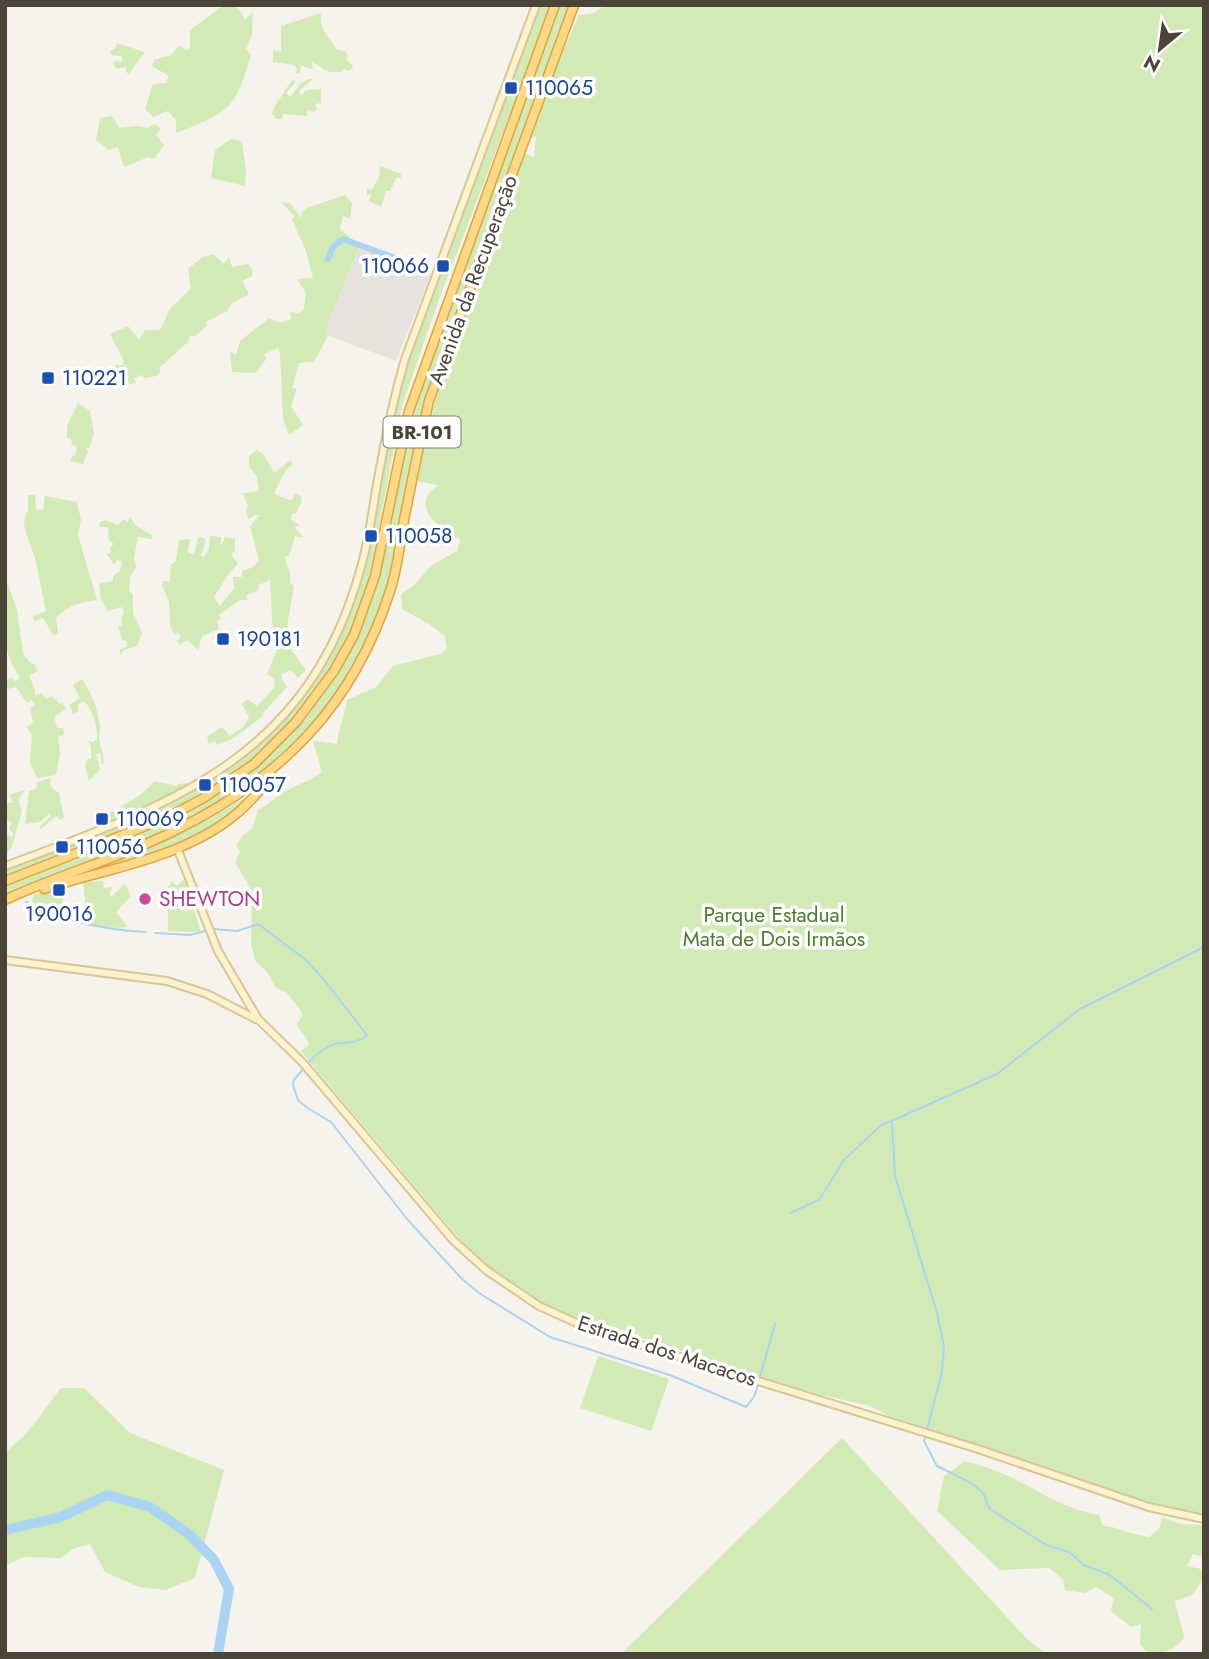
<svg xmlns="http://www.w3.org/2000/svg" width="1209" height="1659" font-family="Jost,sans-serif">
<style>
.industrial{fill:#e6e2dd}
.green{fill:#d2eab5}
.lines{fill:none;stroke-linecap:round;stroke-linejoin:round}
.stream{stroke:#a9d4f2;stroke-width:2}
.canal{stroke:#a9d4f2;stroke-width:6}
.river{stroke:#a9d4f2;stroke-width:10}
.secondary-casing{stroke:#d6c79b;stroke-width:10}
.trunk-casing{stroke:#e0a43c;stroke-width:11}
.secondary{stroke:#fff3cd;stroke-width:6}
.trunk{stroke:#ffd985;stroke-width:8}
.transit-dot{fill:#1a4fb4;stroke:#fff;stroke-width:2.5}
.hotel-dot{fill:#d1479c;stroke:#fff;stroke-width:2.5}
.labels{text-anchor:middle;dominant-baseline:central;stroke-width:7;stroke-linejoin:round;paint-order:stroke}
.shield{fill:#fff;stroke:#817c74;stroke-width:2}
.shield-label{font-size:19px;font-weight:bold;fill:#4b4439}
.transit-label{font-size:21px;fill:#164399;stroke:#fff;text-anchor:start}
.street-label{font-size:21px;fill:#4b4439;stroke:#fff}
.hotel-label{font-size:21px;fill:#b23c85;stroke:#fff;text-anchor:start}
.park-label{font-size:21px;fill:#4a7f2a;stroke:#fff}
</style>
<rect width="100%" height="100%" fill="#f6f3ec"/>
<polygon class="industrial" points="360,245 431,273 396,361 324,334"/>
<g class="green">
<path d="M224,5c13,0 16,4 21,15l8,-8 -1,23 -6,14 5,6c-5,15 -10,36 -20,48 -13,15 -37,23 -55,30v-13l-8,-9 -15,6 -8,-8 8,-25 13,-1 3,-7 -17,-10 2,-6 17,-5 9,-10 5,5 5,-1v-19z"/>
<path d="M539,5h13l-114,297 -36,104 -36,189 -12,33 -21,40 -34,47 -46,46 -31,22 -52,30 -165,62v-7c71,-28 145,-51 210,-90 74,-44 123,-122 147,-203 18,-59 20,-121 37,-181 17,-59 40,-116 61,-174 26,-72 52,-144 79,-215z"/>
<path d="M559,5h10l-148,409 -28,149 -13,47 -20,44 -15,25 -22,33 -30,35 -62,50 -62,33 -164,66v-10c84,-37 180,-59 251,-119 55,-46 109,-124 124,-194 12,-54 17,-111 33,-164 10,-32 22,-64 33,-95 36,-104 75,-206 113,-309z"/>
<path d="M605,5h599v1510l-69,-15 -147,-52 -101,-33 -17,-9 -74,-17 -153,-51 -38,-8 -63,-26 -69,-49 -154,-182 -18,-22 8,-6c-2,-9 -9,-13 -12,-21l5,-8 -1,-5 -15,-19 -10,-4 -9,-16 -11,-10 -5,-18 1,-53 -17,-29 5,-10 -4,-7 7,-10 9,-6 6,-19c11,-5 17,-14 28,-19 12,-7 25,-10 36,-19l-9,-31 24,3c2,-17 7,-28 10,-44l29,-13 17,-21 47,-12 7,-6 -2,-12 -16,-12 -27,-15 -1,-15 12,-8 19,-21 25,-14 3,-12c-13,-7 -41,-23 -33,-42 2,-5 8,-8 11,-12l-22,-4 19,-79 89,-249 10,4 2,-21 -7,3 22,-61 28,-63 15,-2z"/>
<path d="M321,13c-2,18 9,24 16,37l8,1 3,5 -2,3 7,7 -1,3 -5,2 -4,-3 -1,3c-14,4 -20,-3 -30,-10l1,8 -12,-3 -1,7 -5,1 2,-5 -3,-4 -21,-3v-12l8,1v-25z"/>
<polygon points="117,43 145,52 129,74 126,72 126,67 116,69 113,62 123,61 121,56 111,55 110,51 115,49"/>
<polygon points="309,79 313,79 299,91 301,95 306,90 321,89 321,103 315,104 317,110 312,112 308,110 307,116 283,114 282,119 276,119 272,113 273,109 292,80 296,81 286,93 290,97 301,83"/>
<polygon points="112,116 119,128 138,126 147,128 155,124 161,129 156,135 164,145 154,159 148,157 124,167 118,147 109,150 96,140 100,118"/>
<polygon points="231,139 242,141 246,171 245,186 211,178 215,150"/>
<polygon points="380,166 401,174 401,178 397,177 390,191 386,191 381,207 369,201 371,194 367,195 367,188 372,190 379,177"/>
<polygon points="345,195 352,203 350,219 343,216 340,229 353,240 358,249 324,334 328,336 314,362 299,363 292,389 297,388 291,406 303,425 289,435 283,419 280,353 278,348 264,354 266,359 256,373 232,372 230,352 236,355 240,341 269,318 280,323 291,319 290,312 299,313 304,309 306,293 297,279 313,278 306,251 292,219 295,216 280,202 290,203 301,218 303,211 307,208"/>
<polygon points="213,254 224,264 229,257 232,267 248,264 253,270 252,276 242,281 249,294 231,304 227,311 206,322 207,326 195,336 190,336 188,342 159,368 161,371 156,376 145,378 142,375 134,378 136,383 130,384 120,373 117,376 115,365 122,365 124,361 110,334 128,326 139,340 145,330 160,330 170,309 191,288 188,269 203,257"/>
<polygon points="78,403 90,411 94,433 90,447 85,449 88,451 83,464 70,461 73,455 75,456 77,447 71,444 72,440 67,438 67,426"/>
<polygon points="257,450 264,455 274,473 290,460 293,464 286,470 275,491 275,494 289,500 293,499 293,495 296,493 301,496 302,501 296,513 292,514 291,520 300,525 294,527 304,538 295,536 289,556 284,557 290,573 290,583 294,586 287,626 294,638 287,644 306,670 298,678 291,670 282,674 282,680 287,687 264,712 262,717 234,738 217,745 215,741 209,744 207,737 222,727 230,736 243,727 249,717 242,704 247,699 257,706 274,688 275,679 267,674 278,648 277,639 273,636 270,579 265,583 259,584 258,590 246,596 248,600 240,600 219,615 221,618 217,622 219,629 202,636 198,650 187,640 180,645 177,640 181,637 178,632 175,635 170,625 169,602 162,585 164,581 170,581 171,565 176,561 179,540 190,539 188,552 194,554 198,537 206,539 201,556 204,557 209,549 210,536 221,537 221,546 225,537 235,539 235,551 231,554 238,564 229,573 214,597 220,606 234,588 233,577 242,577 242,571 251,568 259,561 250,526 260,515 255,515 248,520 246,510 248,507 243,493 259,491 257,477 249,467 249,456"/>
<path d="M28,495h7l1,14 7,1 2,-14 32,6 4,18 -3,15 19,65c-16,2 -30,6 -41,18l2,15 -4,3 -11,-18 -9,3 -1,-5 13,-5 -11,-53 -11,-31 1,-12 3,-4z"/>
<polygon points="130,517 135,525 152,535 152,539 138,537 134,558 136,567 130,576 129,591 133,594 133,613 142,633 137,646 124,650 120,655 120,649 127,647 127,642 122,639 118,626 122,625 121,617 124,614 122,607 108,611 101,600 99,583 113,581 113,576 120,571 122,561 117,560 114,565 107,554 111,552 110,547 114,544 109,540 108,527 100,527 99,523 105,520 118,525 123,520 128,522"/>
<polygon points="5,576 17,610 23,653 30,663 34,664 38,671 29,676 35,689 35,695 42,693 46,699 52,696 60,704 62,702 66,709 54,717 57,728 63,728 64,735 58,736 60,754 56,775 37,778 30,763 32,735 27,727 33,723 30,708 36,705 32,700 27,703 16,687 8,689 5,681 11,677 15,681 20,678 10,660 5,643"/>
<path d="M82,679c11,18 15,26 18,47 0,5 -2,12 0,17 1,7 4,13 4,21h-2l-2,-11 -4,1 4,15 -11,12 -4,-16 2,-6h4v-12l-3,-6 5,1 4,-3c1,-13 -5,-30 -13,-38l-6,4v7l-5,2 -4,-9 11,-7 -7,-13z"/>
<polygon points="50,778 51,787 59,793 64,818 60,820 56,816 39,831 41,825 51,816 49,814 40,822 25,824 29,791 37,788 36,783"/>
<path d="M154,781l23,5 1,-2 10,-1 1,4 -21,11 -72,29v-4c18,-16 45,-23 58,-42z"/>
<path d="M267,783c-51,49 -107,76 -177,88l-1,-2c64,-24 122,-46 178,-86z"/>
<polygon points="25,790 18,800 22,810 12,847 5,856 5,834 12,837 14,834 9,829 12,822 5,820 5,804 13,802 9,795"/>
<polygon points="184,879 201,932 168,931 168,908 164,893 172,881 177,886"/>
<path d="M103,881l1,7 9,-1 -4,7 2,3 14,-13 6,12 -15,16 12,15c-32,4 -68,-9 -97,-21l3,-12 27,-9 2,13 -2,9 -12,-2 -1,5 11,3 1,-2 26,1 -3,-30z"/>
<polygon points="598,1356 669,1379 651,1431 580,1408"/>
<polygon points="61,1388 84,1388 130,1433 224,1470 195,1578 165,1590 139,1587 105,1572 90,1544 75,1548 61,1558 23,1557 5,1566 5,1453 27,1433"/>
<polygon points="842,1438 1026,1638 1046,1654 621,1654"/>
<path d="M965,1461c10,3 22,6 32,10 36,15 62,37 102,44l4,11c16,1 30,9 46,11l11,-9 2,-11 18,7 24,1v32l-11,-3 -6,12 14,3 3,10 -12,16 -17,6c2,13 7,24 9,37 -11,13 -20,16 -37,15l-7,-9 1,-20 -10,3 -20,-16 3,-13 -18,-11 -11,6 -20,-3 -2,-11 -14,-11 -49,2 -63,-59 7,-35z"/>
</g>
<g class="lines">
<g class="stream">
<path d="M26,902c37,19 79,28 120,30"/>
<path d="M155,933l35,2 23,-6 24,2 21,-7 48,36 18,20 43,55c-10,8 -15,7 -26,8 -12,0 -26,12 -33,20"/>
<polyline points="304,1068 294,1080 293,1085 298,1100 306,1107 331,1122 407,1219 461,1278 479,1293 550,1337 670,1375 746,1407 754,1397 758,1385"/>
<polyline points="892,1121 895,1176 937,1313 944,1346 942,1372 924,1441 937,1466 973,1484 983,1493 990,1509 1046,1545 1069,1552 1084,1565 1110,1575 1152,1609"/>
<polyline points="790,1213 819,1200 844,1160 880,1126 997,1074 1080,1009 1204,947"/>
<polyline points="759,1380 775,1324"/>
</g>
<polyline class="canal" points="328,259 333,247 343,239 428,270"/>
<polyline class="river" points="5,1530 61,1517 107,1495 150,1507 190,1535 214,1560 229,1589 218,1654"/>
<g class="secondary-casing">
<g id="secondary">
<polyline points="177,848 218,951 258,1019 303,1063 453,1240 486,1270 539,1306 590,1329 975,1448 1149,1507 1204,1519"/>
<path d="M5,866c169,-62 304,-108 356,-299 9,-31 12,-63 18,-94 7,-39 15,-76 26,-114l131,-354"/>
<polyline points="5,960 167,981 207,994 256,1019"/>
</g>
</g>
<g class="trunk-casing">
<g id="trunk">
<polyline points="5,881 166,818 202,799 254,764 296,722 334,671 354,635 375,576 409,411 555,5"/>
<path d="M44,889c64,-21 137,-30 191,-74 14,-11 25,-25 37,-39"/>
<path d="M5,900c54,-26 113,-41 167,-68 109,-53 182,-126 219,-244 7,-22 9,-46 13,-68 8,-40 16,-79 25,-119l145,-396"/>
</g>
</g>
<use href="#secondary" class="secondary"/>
<use href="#trunk" class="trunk"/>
</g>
<g class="transit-dot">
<rect x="504" y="81" width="14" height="14" rx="3.5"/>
<rect x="436" y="259" width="14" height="14" rx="3.5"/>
<rect x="41" y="371" width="14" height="14" rx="3.5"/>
<rect x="364" y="529" width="14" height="14" rx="3.5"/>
<rect x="216" y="632" width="14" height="14" rx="3.5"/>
<rect x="198" y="778" width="14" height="14" rx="3.5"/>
<rect x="95" y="812" width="14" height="14" rx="3.5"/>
<rect x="55" y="840" width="14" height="14" rx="3.5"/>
<rect x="52" y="883" width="14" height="14" rx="3.5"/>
</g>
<circle class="hotel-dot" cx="145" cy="899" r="7"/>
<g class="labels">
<rect class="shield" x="383.5" y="416.5" width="77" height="31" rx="5"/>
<g class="shield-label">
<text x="422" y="432">BR-101</text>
</g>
<g class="transit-label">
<text x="525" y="88">110065</text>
<text x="429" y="266" text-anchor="end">110066</text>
<text x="62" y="378">110221</text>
<text x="385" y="536">110058</text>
<text x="237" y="639">190181</text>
<text x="219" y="785">110057</text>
<text x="116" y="819">110069</text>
<text x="76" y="847">110056</text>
<text x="59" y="914" text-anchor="middle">190016</text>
</g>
<g class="street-label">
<text transform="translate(473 280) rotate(-70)">Avenida da Recuperação</text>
<text transform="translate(667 1351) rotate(18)">Estrada dos Macacos</text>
</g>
<g class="hotel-label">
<text x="159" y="899">SHEWTON</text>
</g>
<g class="park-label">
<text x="774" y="915">Parque Estadual<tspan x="774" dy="24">Mata de Dois Irmãos</tspan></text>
</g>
</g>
<rect width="1209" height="1659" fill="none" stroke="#4b4439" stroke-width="14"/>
<g transform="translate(1160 49) rotate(209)" stroke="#ffffff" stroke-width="5" paint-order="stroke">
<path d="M0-5L12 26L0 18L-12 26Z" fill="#4b4439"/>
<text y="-10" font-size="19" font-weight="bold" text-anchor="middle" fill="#4b4439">N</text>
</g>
</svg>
